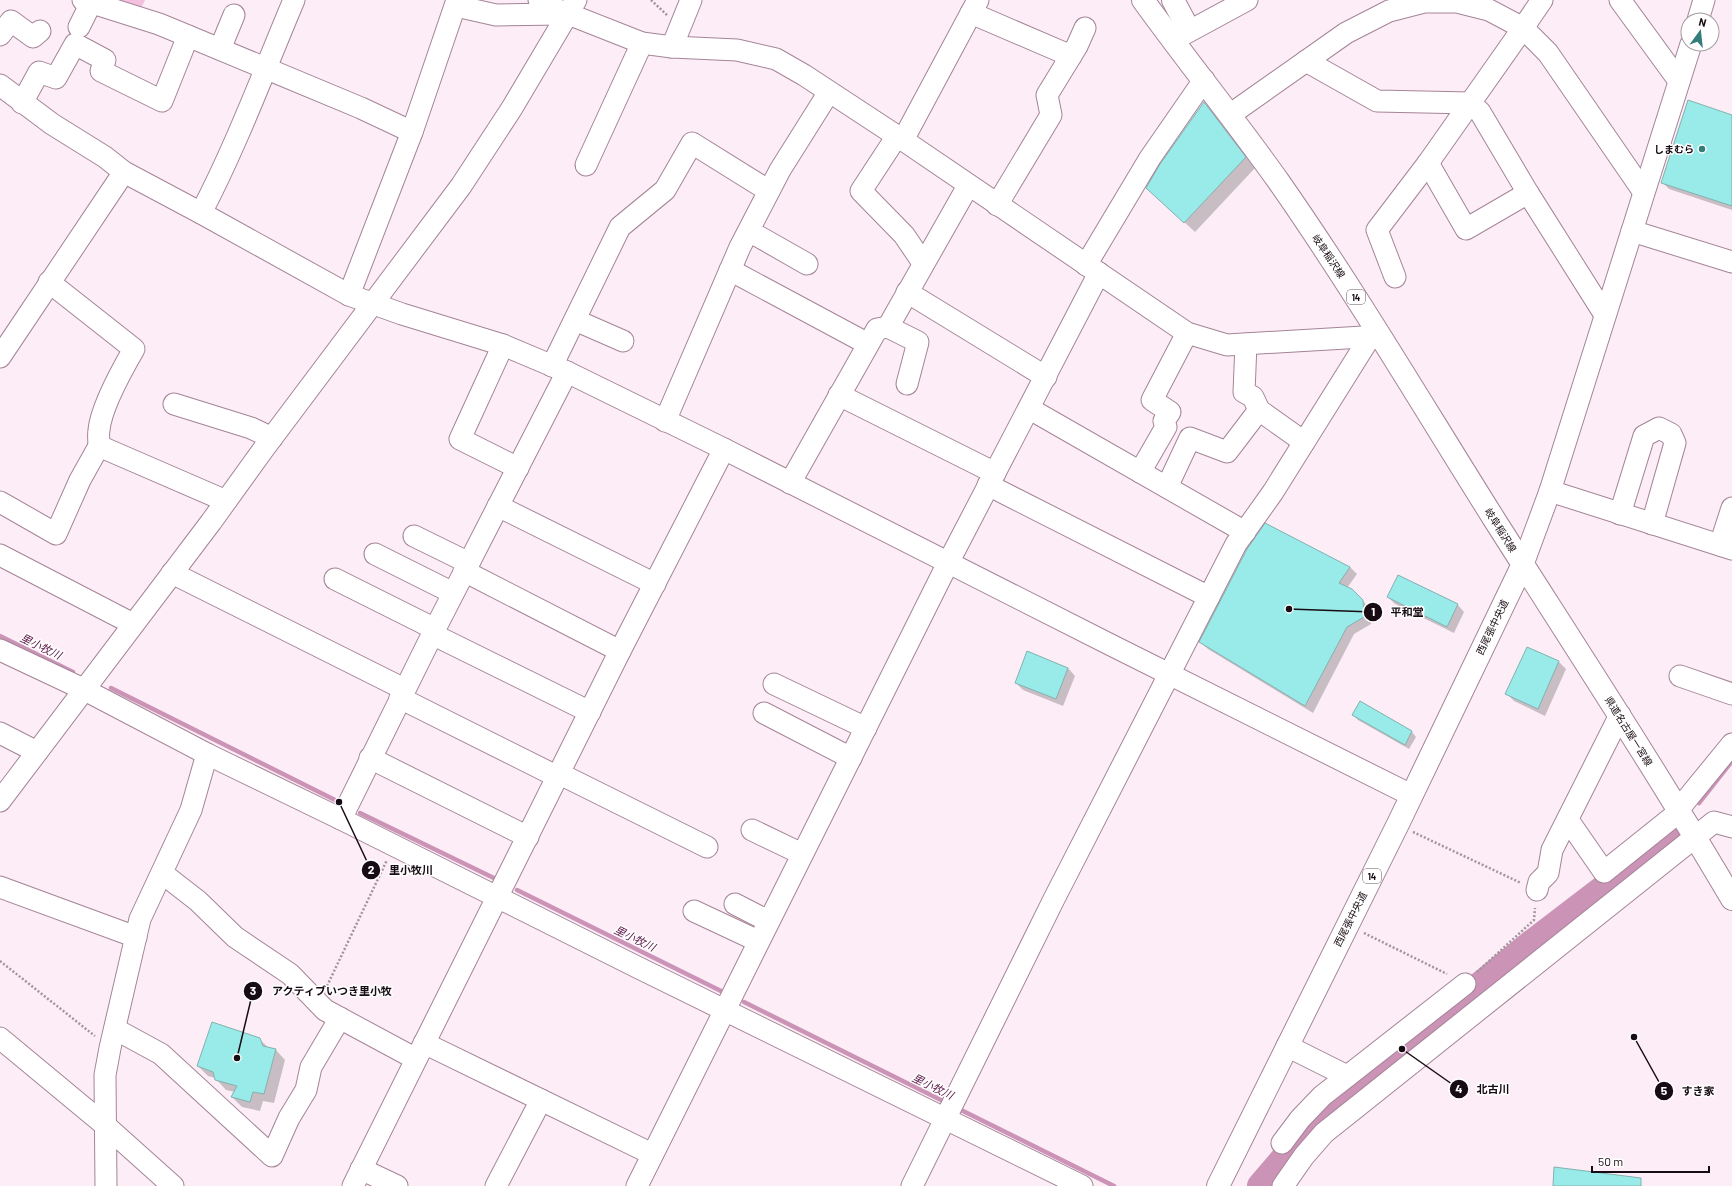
<svg xmlns="http://www.w3.org/2000/svg" width="1732" height="1186" font-family="Barlow,'Noto Sans JP',sans-serif">
<style>
.green{fill:#f4c0e0}
.shadow{fill:#0003}
.lines{fill:none;stroke-linecap:round;stroke-linejoin:round}
.stream{stroke:#cb93b6;stroke-width:4.5}
.river{stroke:#cb93b6;stroke-width:28}
.building{fill:#98ebe8;stroke:#83b1af}
.minor-casing{stroke:#a58498;stroke-width:23}
.major-casing{stroke:#a58498;stroke-width:24}
.path{stroke:#a2949d;stroke-width:2.5;stroke-dasharray:2 2;stroke-linecap:butt}
.minor{stroke:#fff;stroke-width:21}
.major{stroke:#fff;stroke-width:22}
.poi-dot{fill:#347d7b;stroke:#fff;stroke-width:1.5}
.labels{text-anchor:middle;dominant-baseline:central;stroke-width:3;stroke-linejoin:round;paint-order:stroke}
.shield{fill:#fff;stroke:#5d555a;stroke-width:1}
.shield-label{font-size:9px;font-weight:bold;fill:#180c14}
.poi-label{font-size:10px;font-weight:bold;fill:#180c14;stroke:#fff;text-anchor:end}
.street-label{font-size:10px;fill:#180c14;stroke:#fff}
.water-label{font-size:11px;font-style:italic;fill:#63214f;stroke:#fff}
.leader{fill:none;stroke:#180c14;stroke-width:1.5}
.callout-dot{fill:#180c14;stroke:#fff;stroke-width:1.5}
.mark-label{font-size:12px;text-anchor:middle;font-weight:bold;fill:#fff}
.callout-label{font-size:11px;text-anchor:middle;font-weight:bold;fill:#180c14;stroke:#fff;stroke-width:3;stroke-linejoin:round;paint-order:stroke}
</style>
<rect width="100%" height="100%" fill="#fcedf6"/>
<polygon class="green" points="92,0 145,0 137,17"/>
<g class="shadow">
<polygon points="1204,103 1213,113 1255,168 1195,232 1157,197"/>
<polygon points="1732,116 1732,210 1669,189 1662,182"/>
<polygon points="1266,525 1350,567 1357,574 1347,588 1351,590 1370,608 1371,624 1354,634 1313,713 1208,649 1200,642"/>
<polygon points="1388,597 1457,604 1464,612 1454,633 1395,604"/>
<polygon points="1528,648 1559,662 1566,669 1545,716 1514,701 1507,694"/>
<polygon points="1068,668 1075,676 1063,706 1023,690 1016,683"/>
<polygon points="1360,703 1412,732 1416,737 1409,749 1358,720 1353,715"/>
<polygon points="259,1039 269,1048 276,1050 285,1060 274,1103 263,1101 260,1111 242,1107 232,1097 235,1092 226,1090 215,1078 208,1076 198,1066"/>
</g>
<g class="lines">
<g class="stream">
<polyline points="0,636 73,672"/>
<polyline points="111,688 339,802"/>
<polyline points="1699,803 1732,761"/>
<polyline points="360,813 500,881"/>
<polyline points="517,890 723,992"/>
<polyline points="744,1002 947,1103"/>
<polyline points="957,1108 1114,1186"/>
</g>
<polyline class="river" points="1261,1186 1309,1130 1345,1092 1402,1049 1534,942 1653,851 1672,831"/>
</g>
<g class="building">
<polygon points="1688,100 1732,115 1732,206 1661,183"/>
<polygon points="1204,102 1246,157 1184,223 1146,188 1160,164"/>
<polygon points="1265,523 1350,567 1339,583 1352,589 1363,600 1364,617 1347,627 1305,706 1199,642 1247,549"/>
<polygon points="1398,575 1458,604 1447,627 1387,597"/>
<polygon points="1527,647 1559,661 1538,709 1505,694"/>
<polygon points="1027,651 1068,668 1056,699 1015,683"/>
<polygon points="1360,701 1412,731 1405,745 1352,715"/>
<polygon points="212,1022 260,1038 263,1046 276,1049 264,1094 253,1092 250,1102 231,1097 237,1086 215,1080 213,1072 197,1066"/>
<polygon points="1554,1167 1641,1178 1641,1186 1553,1186"/>
</g>
<g class="lines">
<g class="minor-casing">
<g id="minor">
<polyline points="83,0 159,24 188,36 361,108 412,132"/>
<polyline points="539,0 543,4 642,43 672,47 737,50 776,59 804,75 903,140 1187,333 1227,345 1380,336"/>
<polyline points="1620,0 1679,81"/>
<polyline points="456,6 496,15 562,14"/>
<polyline points="971,13 1071,56"/>
<polyline points="1698,20 1704,0"/>
<polyline points="79,27 91,3"/>
<polyline points="0,35 11,21 33,37 40,31"/>
<polyline points="1175,39 1247,0"/>
<polyline points="672,47 691,0"/>
<polyline points="220,49 234,15"/>
<polyline points="1306,61 1377,101 1470,103 1480,112 1528,193 1605,315"/>
<polyline points="0,85 52,124 105,157 124,172 201,213 349,295 402,314 503,345 567,372 724,449 1111,645 1411,795"/>
<polyline points="22,103 39,72 56,78 75,44 105,60 101,71 162,101 188,36"/>
<polyline points="1231,114 1346,33 1389,11 1424,2 1457,2 1489,10 1523,28 1548,53 1643,191"/>
<polyline points="897,136 861,191 904,235 923,263"/>
<polyline points="903,140 978,0"/>
<polyline points="1428,163 1466,229 1528,193"/>
<polyline points="586,165 642,43"/>
<polyline points="997,205 1051,115 1047,95 1077,46 1085,28"/>
<path d="M201,213c36,-69 63,-142 93,-213"/>
<polyline points="749,231 807,264"/>
<polyline points="1632,231 1732,262"/>
<polyline points="1086,265 1150,158 1204,80"/>
<polyline points="730,270 868,344"/>
<polyline points="1395,277 1377,230 1428,163 1523,28 1542,0"/>
<path d="M49,282l85,67c-11,19 -33,59 -35,81 -1,5 0,11 0,16"/>
<polyline points="907,292 1046,377"/>
<polyline points="349,295 412,132 457,0"/>
<polyline points="575,320 623,341"/>
<polyline points="888,327 918,342 907,384"/>
<polyline points="1246,344 1244,392 1253,397 1259,410 1304,442"/>
<polyline points="503,345 460,439 518,468"/>
<polyline points="0,357 124,172"/>
<polyline points="552,366 620,227 665,190 692,143 769,191"/>
<polyline points="839,395 995,473"/>
<polyline points="174,404 251,428 272,438"/>
<polyline points="1030,409 1245,532"/>
<polyline points="665,421 740,247 780,170 829,92"/>
<polyline points="1140,472 1166,427 1164,421 1170,412 1152,400 1187,333"/>
<polyline points="790,483 877,329 888,327 968,186"/>
<polyline points="988,485 1209,597"/>
<polyline points="1167,487 1190,438 1227,452 1259,410"/>
<polyline points="1550,491 1732,549"/>
<polyline points="0,502 56,534 80,480 99,446 226,501"/>
<polyline points="498,506 655,584"/>
<polyline points="1620,514 1644,436 1659,428 1671,434 1675,443 1652,524"/>
<polyline points="414,536 469,563"/>
<polyline points="1720,545 1732,508"/>
<polyline points="375,554 453,593"/>
<polyline points="0,555 133,624"/>
<polyline points="1523,564 1550,491 1691,44"/>
<polyline points="464,571 620,651"/>
<polyline points="172,573 404,689"/>
<polyline points="335,579 435,629"/>
<polyline points="432,634 590,712"/>
<polyline points="0,650 83,689 207,754 341,819 639,968 1082,1186"/>
<polyline points="1680,676 1732,694"/>
<polyline points="774,684 866,728"/>
<polyline points="400,698 558,777"/>
<polyline points="764,713 851,758"/>
<polyline points="0,733 37,752"/>
<polyline points="370,758 528,837"/>
<polyline points="560,774 707,847"/>
<polyline points="0,801 211,522 265,447 461,186 512,108 576,0"/>
<polyline points="1678,810 1732,744"/>
<polyline points="341,819 435,629 567,372"/>
<polyline points="1568,820 1604,872 1679,812"/>
<polyline points="752,830 802,854"/>
<polyline points="162,873 198,901 235,937 290,974 325,1010 416,1059"/>
<polyline points="0,887 136,937"/>
<polyline points="1537,890 1539,882 1548,873 1552,850 1620,715"/>
<polyline points="735,904 768,921"/>
<polyline points="694,911 758,941"/>
<polyline points="115,1029 161,1054 272,1156 289,1118 306,1090 311,1067 340,1018"/>
<polyline points="0,1038 106,1126 173,1186"/>
<polyline points="424,1043 652,1154"/>
<polyline points="1287,1046 1347,1076"/>
<polyline points="1282,1143 1300,1119 1322,1096 1465,984"/>
<polyline points="361,1169 397,1186"/>
<polyline points="106,1186 105,1075 110,1048 140,919 191,810 207,754"/>
<polyline points="353,1186 620,651 724,449"/>
<polyline points="496,1186 541,1100"/>
<polyline points="637,1186 948,563 1099,273"/>
<polyline points="912,1186 1054,899 1236,544 1273,492 1370,337"/>
<polyline points="1283,1186 1304,1156 1324,1133 1714,822 1732,827"/>
</g>
</g>
<g class="major-casing">
<g id="major">
<path d="M1143,0c44,61 92,120 136,182 76,109 144,224 215,337 80,126 162,251 238,380"/>
<polyline points="1173,0 1189,30"/>
<polyline points="1218,1186 1398,824 1523,564"/>
</g>
</g>
<g class="path">
<polyline points="651,0 667,15"/>
<polyline points="1413,832 1521,883"/>
<polyline points="1364,933 1447,974"/>
<polyline points="0,961 95,1036"/>
<polyline points="1477,972 1534,920 1535,908"/>
<polyline points="327,986 387,860"/>
</g>
<use href="#minor" class="minor"/>
<use href="#major" class="major"/>
</g>
<circle class="poi-dot" cx="1702" cy="149" r="4"/>
<g class="labels">
<g class="shield">
<rect x="1347" y="290" width="18" height="14" rx="3"/>
<rect x="1363" y="869" width="18" height="14" rx="3"/>
</g>
<g class="shield-label">
<text x="1356" y="297">14</text>
<text x="1372" y="876">14</text>
</g>
<g class="poi-label">
<text x="1694" y="149">しまむら</text>
</g>
<g class="street-label">
<text transform="translate(1329 256) rotate(56)">岐阜稲沢線</text>
<text transform="translate(1501 530) rotate(58)">岐阜稲沢線</text>
<text transform="translate(1492 627) rotate(-64)">西尾張中央道</text>
<text transform="translate(1629 731) rotate(58)">県道名古屋一宮線</text>
<text transform="translate(1350 919) rotate(-63)">西尾張中央道</text>
</g>
<g class="water-label">
<text transform="translate(41 646) rotate(26)">里小牧川</text>
<text transform="translate(635 938) rotate(26)">里小牧川</text>
<text transform="translate(933 1086) rotate(26)">里小牧川</text>
</g>
</g>
<path class="leader" d="M1289 609L1373 612M339 802L371 870M237 1058L253 991M1402 1049L1459 1089M1634 1037L1664 1091"/>
<g class="callout-dot">
<circle cx="1289" cy="609" r="4"/>
<circle cx="339" cy="802" r="4"/>
<circle cx="237" cy="1058" r="4"/>
<circle cx="1402" cy="1049" r="4"/>
<circle cx="1634" cy="1037" r="4"/>
<circle cx="1373" cy="612" r="10"/>
<circle cx="371" cy="870" r="10"/>
<circle cx="253" cy="991" r="10"/>
<circle cx="1459" cy="1089" r="10"/>
<circle cx="1664" cy="1091" r="10"/>
</g>
<g class="mark-label">
<text x="1373" y="616">1</text>
<text x="371" y="874">2</text>
<text x="253" y="995">3</text>
<text x="1459" y="1093">4</text>
<text x="1664" y="1095">5</text>
</g>
<g class="callout-label">
<text x="1407" y="616">平和堂</text>
<text x="411" y="874">里小牧川</text>
<text x="332" y="995">アクティブいつき里小牧</text>
<text x="1493" y="1093">北古川</text>
<text x="1698" y="1095">すき家</text>
</g>
<g transform="translate(1700 32) rotate(15)"><circle r="19" fill="#ffffff" stroke="#a39ea1"/>
<path d="M0-3L7 15L0 10L-7 15Z" fill="#347d7b"/>
<text y="-6" font-size="11" font-weight="bold" text-anchor="middle" fill="#180c14">N</text>
</g>
<path d="M1592 1166v6h117v-6" fill="none" stroke="#180c14" stroke-width="2"/>
<text x="1598" y="1166" font-size="12" fill="#180c14" stroke="#ffffff" stroke-width="3" paint-order="stroke">50 m</text>
</svg>
